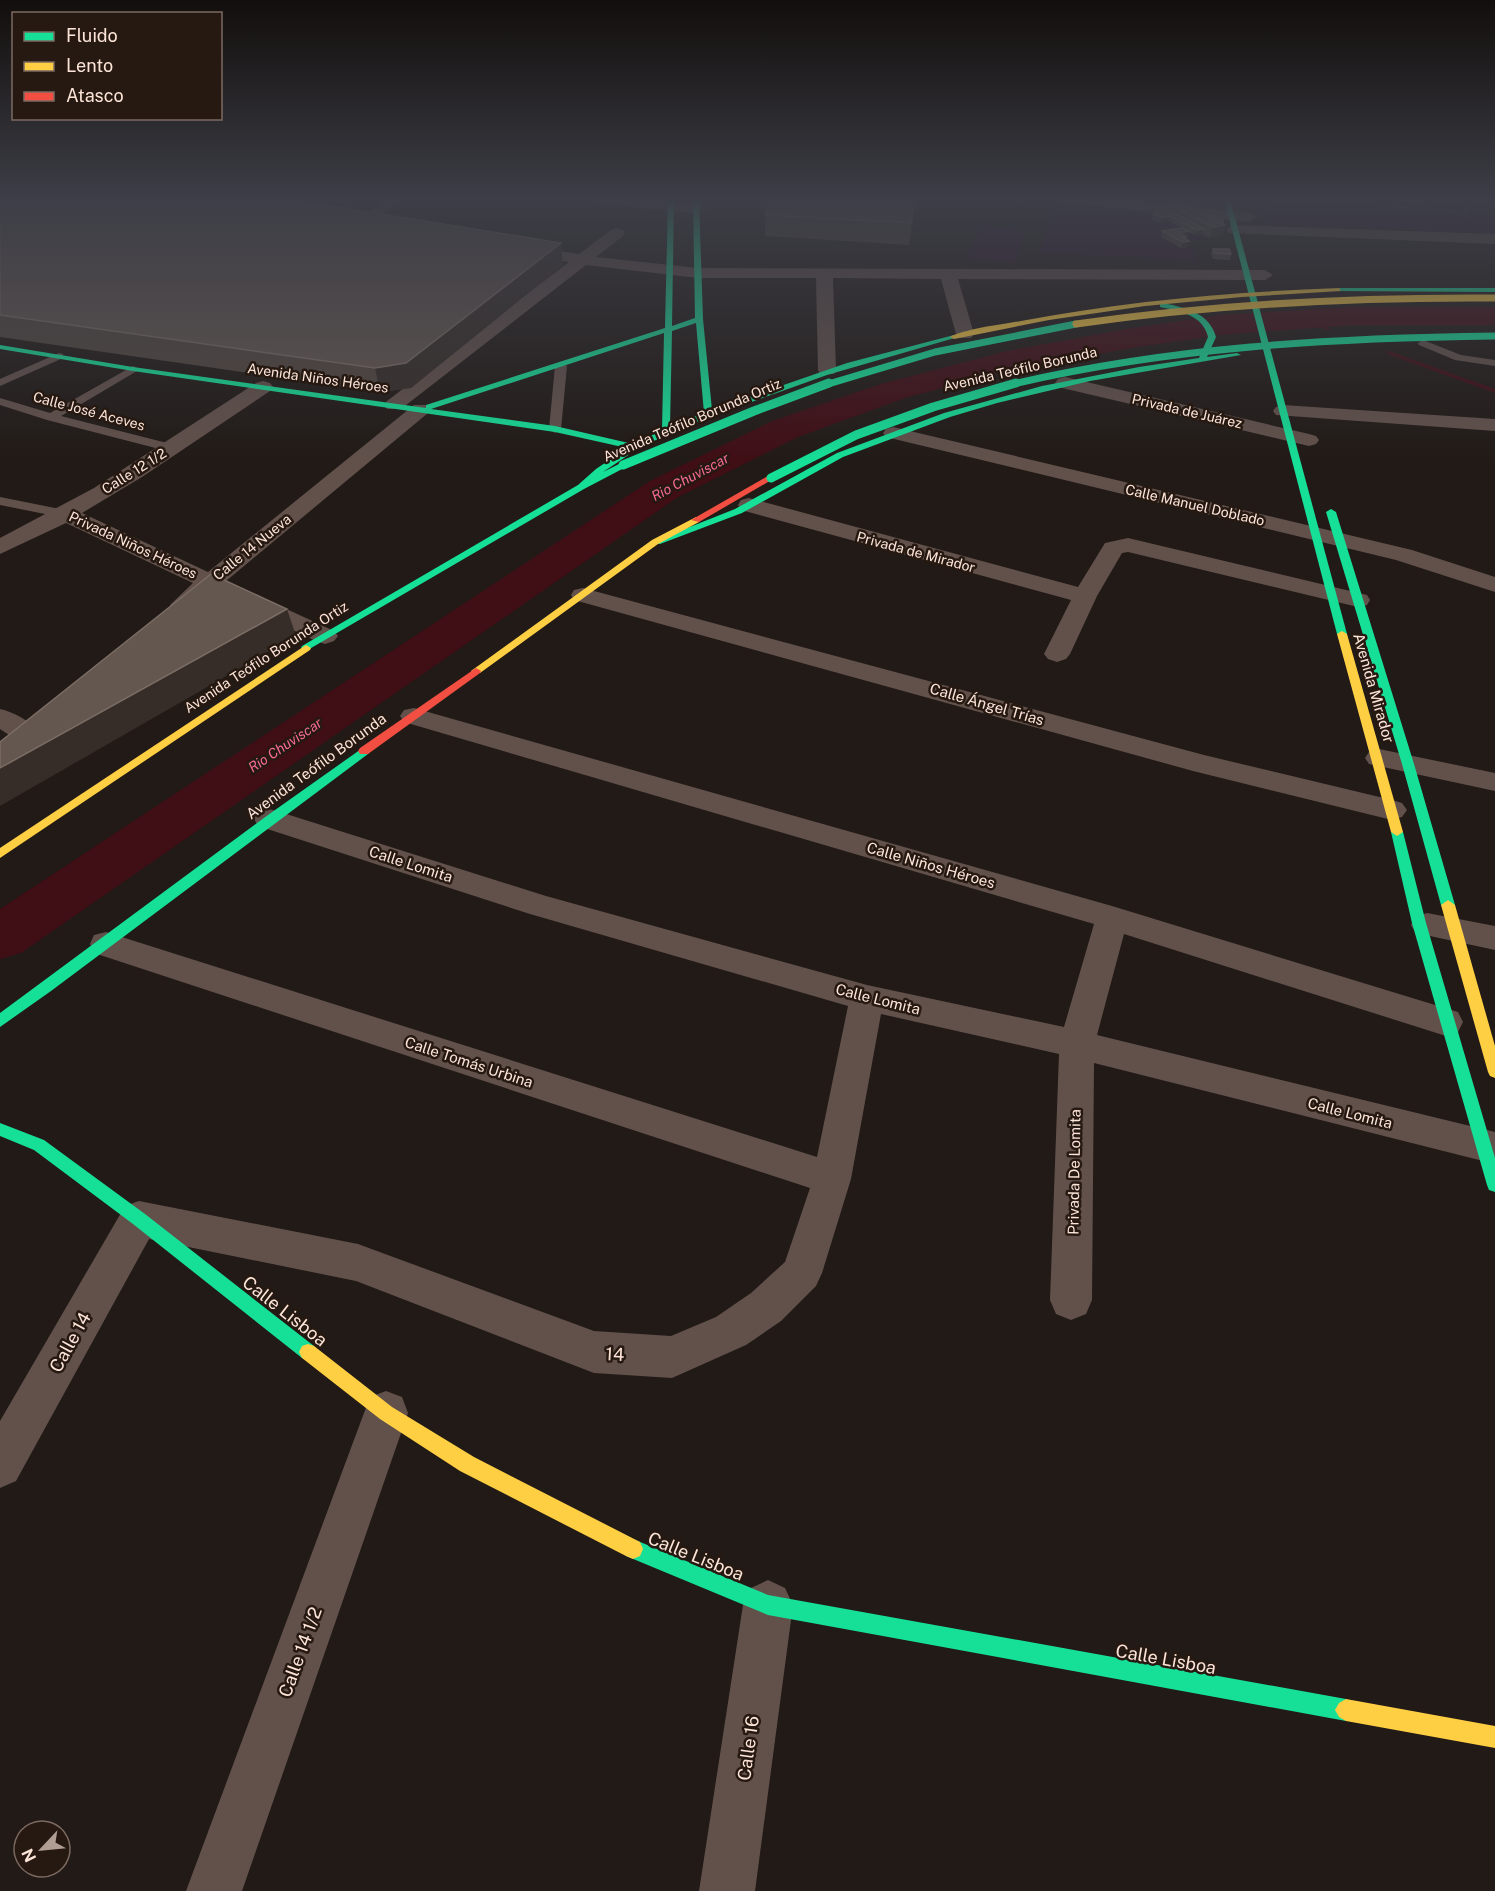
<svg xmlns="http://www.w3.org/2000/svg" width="1495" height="1891" font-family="'Public Sans',sans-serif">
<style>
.green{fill:#2e1528}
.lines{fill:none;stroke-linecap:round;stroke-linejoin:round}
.stream{fill:#400e15;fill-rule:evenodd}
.river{fill:#400e15;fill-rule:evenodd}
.path{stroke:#6f565e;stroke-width:2;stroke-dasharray:1.5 2;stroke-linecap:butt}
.lane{fill:#62514b;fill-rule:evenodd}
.street{fill:#62514b;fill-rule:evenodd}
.fast{fill:#16e098;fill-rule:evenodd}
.slow{fill:#ffcf43;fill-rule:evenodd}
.jam{fill:#f24e42;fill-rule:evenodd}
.fast-bridge-far1{stroke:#16e098;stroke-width:7}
.fast-bridge{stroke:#16e098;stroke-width:9}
.slow-bridge{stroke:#ffcf43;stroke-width:7}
.wall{fill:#51463f}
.shaded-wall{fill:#362d28}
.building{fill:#635750;stroke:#7c6d65;stroke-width:1.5}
.labels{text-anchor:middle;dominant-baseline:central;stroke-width:5;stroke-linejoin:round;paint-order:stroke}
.far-street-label{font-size:14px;fill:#fde4d8;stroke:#261911}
.far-water-label{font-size:14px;font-style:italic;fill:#f86b98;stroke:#261911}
.street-label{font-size:15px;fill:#fde4d8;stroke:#261911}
.near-street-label{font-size:18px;fill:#fde4d8;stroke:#261911}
</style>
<rect width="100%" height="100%" fill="#211a16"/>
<g class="green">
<polygon points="1060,199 1134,207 1133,211 1165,214 1160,223 1169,221 1195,235 1202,234 1210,238 1183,241 1181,244 1194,251 1196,260 1038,253"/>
<polygon points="1259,199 1495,199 1495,234 1282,224 1264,217"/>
<polygon points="982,226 1027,231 1014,263 966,258"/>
</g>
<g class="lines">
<g class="stream">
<polygon points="1304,318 1308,318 1331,329 1326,330 1304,320"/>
<polygon points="1389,351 1495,389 1495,393 1387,354 1387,352"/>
</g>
<polygon class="river" points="1354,307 1495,307 1495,325 1354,325 1220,335 1132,348 1010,370 905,398 798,437 678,497 21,953 0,959 0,909 650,481 772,421 881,384 1007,351 1132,328 1220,315"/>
<g class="path">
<polyline points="1326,199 1461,213"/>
<polyline points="1429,199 1429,211"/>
<polyline points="1465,206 1466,217"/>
</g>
<g class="lane">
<polygon points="1423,340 1461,355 1495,360 1495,366 1455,360 1419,345 1418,343"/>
<polygon points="59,353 63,354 63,358 0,386 0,379"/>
<polygon points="561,363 567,366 561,429 555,433 549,429 555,366"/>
<polygon points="133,366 139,369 137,371 61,416 175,445 177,448 175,451 171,452 47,420 0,405 0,398 50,413"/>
<polygon points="0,497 65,510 72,514 65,518 0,505"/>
</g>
<g class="street">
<polygon points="387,199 403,199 365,228 355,228 352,225 355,222"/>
<polygon points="595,199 641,199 698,204 706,209 698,214 602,203"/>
<polygon points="1061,199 1108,199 1249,212 1257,217 1249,222 1068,203"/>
<polygon points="1235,225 1495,234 1495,244 1229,233 1227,230 1229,227"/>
<polygon points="617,228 623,230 625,233 623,236 596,257 698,268 1265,270 1273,275 1265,280 958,279 974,334 971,338 959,338 956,334 941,279 833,278 836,370 834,374 820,374 818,370 816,278 698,278 586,265 401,409 387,409 384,405 387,401 569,262 512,253 510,250 512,247 518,245 579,254 611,230"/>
<polygon points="1065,377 1309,434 1316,436 1319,440 1316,444 1309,446 1058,387 1055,383 1058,379"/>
<path d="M263,381l7,2 3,4 -3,4 -128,86 -60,36 126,59 206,-167h14l3,4 -3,4 -202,168 108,50 4,5 -4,5 -9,3 -9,-3 -104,-49c-12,11 -21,23 -39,18l-3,-5 23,-22 -127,-60 -66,31v-16l94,-50 162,-105z"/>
<polygon points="1283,405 1495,419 1495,431 1276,415 1273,411 1276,407"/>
<polygon points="893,427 1412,550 1495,577 1495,592 1396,560 886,437 883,433 886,429"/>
<polygon points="749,498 1078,587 1105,543 1128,538 1367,595 1370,600 1367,605 1358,607 1128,552 1122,553 1097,596 1070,654 1066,659 1057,662 1048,659 1044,654 1071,600 741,510 738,505 741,500"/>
<polygon points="583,588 1204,755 1392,800 1402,803 1407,810 1402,817 1392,820 1193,771 574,600 571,595 574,590"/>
<polygon points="414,708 1112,906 1458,1012 1463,1022 1458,1032 1446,1036 1124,934 1097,1035 1495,1132 1495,1164 1094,1063 1092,1300 1086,1314 1071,1320 1056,1314 1050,1300 1059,1054 881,1014 851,1179 822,1273 816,1286 781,1321 746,1345 672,1378 594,1373 356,1281 149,1239 16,1481 0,1488 0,1421 125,1206 139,1201 358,1244 594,1331 671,1336 716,1317 751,1293 785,1262 810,1188 94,953 90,944 94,935 106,932 817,1157 848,1006 530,914 258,826 254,819 258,812 269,809 280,812 546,896 867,985 1064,1027 1094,924 404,722 400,716 404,710"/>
<path d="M0,709c13,3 30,11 38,23l-4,6c-15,4 -22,-1 -34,-9z"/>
<polygon points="1379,749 1495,773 1495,791 1369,764 1365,758 1369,752"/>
<polygon points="1427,913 1495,926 1495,950 1416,933 1411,925 1416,917"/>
<polygon points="386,1391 402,1397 408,1413 242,1891 186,1891 364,1413 370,1397"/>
<polygon points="768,1580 785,1588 793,1605 755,1891 699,1891 743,1605 751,1588"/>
</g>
<g class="fast">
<path d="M668,199h6l-2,127 23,-8 -2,-119h6l4,120 9,91 135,-47 107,-28 4,2 -131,38 -120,43 -65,28 -39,26 20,-10 4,3 -1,2 -42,22 -278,162 -5,-3 1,-2 276,-161 18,-16 31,-21 -72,-16 -422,-61 -133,-22v-4l133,22 293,41v-3l239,-77zM696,323l8,90 -34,13 2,-95zM664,333l-2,97 -29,14 -78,-18 -124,-17z"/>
<polygon points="1224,199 1230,199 1347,634 1346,636 1342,637 1337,634"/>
<polygon points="1339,288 1495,288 1495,292 1337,291"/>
<path d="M1163,303c22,5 46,9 53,34l-9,20 30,-4 4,2 -151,26 -93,22 -47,14 -107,40 -101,56 -82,31 -8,-2 83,-33 102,-56 107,-40 98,-27 97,-19 60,-9 9,-21c-5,-22 -28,-26 -48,-30v-4z"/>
<polygon points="1331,509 1336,512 1414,764 1455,905 1448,910 1441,905 1402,764 1326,512"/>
<polygon points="364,747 368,748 370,751 368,754 51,991 0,1027 0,1013 268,815"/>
<polygon points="1397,828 1403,832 1426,923 1495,1158 1495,1192 1489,1190 1487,1185 1412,923 1391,832"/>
<polygon points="0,1123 44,1140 145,1214 314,1346 317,1352 314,1358 308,1360 302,1358 133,1224 34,1150 0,1136"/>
<polygon points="633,1539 768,1595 1346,1699 1353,1703 1357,1710 1353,1717 1346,1721 768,1615 626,1556 623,1549 626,1542"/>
</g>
<g class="slow">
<path d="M1339,288l2,3 -99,6 -97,9 -96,14 -95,19 -4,-2c14,-8 53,-13 71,-16 105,-20 211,-29 318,-33z"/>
<polygon points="696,517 701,520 699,522 658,544 480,673 472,673 471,671 652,540"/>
<polygon points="1342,631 1347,634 1403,832 1397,836 1391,832 1337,634"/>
<polygon points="306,645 311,648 310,650 0,858 0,848"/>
<polygon points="1448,900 1455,905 1495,1046 1495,1078 1490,1076 1488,1072 1441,905"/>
<polygon points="308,1344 314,1346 392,1407 474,1457 640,1542 643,1549 640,1556 633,1559 626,1556 460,1471 380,1419 302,1358 299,1352 302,1346"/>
<polygon points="1346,1699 1495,1726 1495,1748 1346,1721 1339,1717 1335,1710 1339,1703"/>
</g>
<g class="jam">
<polygon points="768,476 775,478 699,522 691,520"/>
<polygon points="476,668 481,671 480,673 368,754 360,754 358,751 360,748"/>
</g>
<g class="fast-bridge-far1">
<polyline points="825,385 935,352 1076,324"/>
<path d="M1009,385c160,-38 322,-47 486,-49"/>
</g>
<g class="fast-bridge">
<polyline points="623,465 754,411 829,383"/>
<polyline points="771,478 856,435 933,407 1016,383"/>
</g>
<path class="slow-bridge" d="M1076,324c139,-20 278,-27 419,-26"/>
</g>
<g class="wall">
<polygon points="917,199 909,245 765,236 765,215"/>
<polygon points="1372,199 1424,199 1422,204"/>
<polygon points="0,200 563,265 411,388 380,392 0,337"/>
<polygon points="1168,204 1225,225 1222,236 1210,238 1202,234 1195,235 1188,232 1187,237 1186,237 1185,239 1187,247 1181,248 1161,237 1162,231 1181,228 1169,221 1160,223 1152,219 1153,213 1166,211"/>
<polygon points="1213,249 1231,254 1230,260 1213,259 1211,254"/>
</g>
<g class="shaded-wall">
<polygon points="915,199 917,199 909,245 911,223"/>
<polygon points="1170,216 1169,221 1160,223 1161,217"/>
<polygon points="1225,225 1222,236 1210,238 1213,227"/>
<polygon points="1204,229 1202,234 1195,235 1196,230"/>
<polygon points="1189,231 1184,242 1189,241 1187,247 1181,248 1183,242 1179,233"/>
<polygon points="561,243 563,265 411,388 380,392 375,368"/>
<polygon points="287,609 296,636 0,806 0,768"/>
</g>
<g class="building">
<polygon points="12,199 288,199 561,243 406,363 375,368 0,315 0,200"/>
<polygon points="770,199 915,199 911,223 765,215"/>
<polygon points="1180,202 1225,225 1213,227 1168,204"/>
<polygon points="1170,210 1204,229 1196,230 1170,216 1161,217 1153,213"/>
<polygon points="1206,215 1213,215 1223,220 1223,224"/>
<polygon points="1182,228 1189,231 1179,233 1186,237 1182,237 1189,241 1183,242 1162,231"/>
<polygon points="1213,249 1229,249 1231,254 1214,253"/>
<polygon points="211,574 287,609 0,768 0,742"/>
</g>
<linearGradient id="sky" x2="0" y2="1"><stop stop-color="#120e0c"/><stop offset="0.43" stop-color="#3d3e47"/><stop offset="1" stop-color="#3d3e47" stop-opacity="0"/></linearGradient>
<rect width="1495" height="463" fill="url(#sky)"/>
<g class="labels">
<g class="far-street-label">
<text transform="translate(1020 369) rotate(-13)">Avenida Teófilo Borunda</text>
<text transform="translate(318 378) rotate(8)">Avenida Niños Héroes</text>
<text transform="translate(89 411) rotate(15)">Calle José Aceves</text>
<text transform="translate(1187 411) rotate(13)">Privada de Juárez</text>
<text transform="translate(692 420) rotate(-23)">Avenida Teófilo Borunda Ortiz</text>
<text transform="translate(134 471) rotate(-32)">Calle 12 1/2</text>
<text transform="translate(1195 505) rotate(13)">Calle Manuel Doblado</text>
<text transform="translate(133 545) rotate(25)">Privada Niños Héroes</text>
<text transform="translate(252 547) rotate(-39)">Calle 14 Nueva</text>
<text transform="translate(916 552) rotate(15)">Privada de Mirador</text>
<text transform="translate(266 657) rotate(-33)">Avenida Teófilo Borunda Ortiz</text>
</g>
<g class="far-water-label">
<text transform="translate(690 477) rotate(-28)">Rio Chuviscar</text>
<text transform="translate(285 745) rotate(-34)">Rio Chuviscar</text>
</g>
<g class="street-label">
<text transform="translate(1374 688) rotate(74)">Avenida Mirador</text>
<text transform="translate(987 704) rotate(16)">Calle Ángel Trías</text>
<text transform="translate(316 766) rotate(-36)">Avenida Teófilo Borunda</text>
<text transform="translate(411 864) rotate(18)">Calle Lomita</text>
<text transform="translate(931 865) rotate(16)">Calle Niños Héroes</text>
<text transform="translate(878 999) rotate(14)">Calle Lomita</text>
<text transform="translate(469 1062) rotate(18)">Calle Tomás Urbina</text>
<text transform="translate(1350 1113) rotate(14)">Calle Lomita</text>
<text transform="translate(1074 1172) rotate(-89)">Privada De Lomita</text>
</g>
<g class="near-street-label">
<text transform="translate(285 1311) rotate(38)">Calle Lisboa</text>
<text transform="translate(70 1342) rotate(-61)">Calle 14</text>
<text transform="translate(615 1354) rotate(3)">14</text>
<text transform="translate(696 1556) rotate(22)">Calle Lisboa</text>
<text transform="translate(300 1652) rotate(-70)">Calle 14 1/2</text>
<text transform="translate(1166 1659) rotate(10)">Calle Lisboa</text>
<text transform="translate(748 1748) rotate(-82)">Calle 16</text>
</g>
</g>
<rect x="12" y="12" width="210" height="108" fill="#261911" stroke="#7c6a61" stroke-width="1.5"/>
<rect x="24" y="32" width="30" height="9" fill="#16e098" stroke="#7c6a61" stroke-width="1.5"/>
<text x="66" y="42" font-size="18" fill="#fde4d8">Fluido</text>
<rect x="24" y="62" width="30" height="9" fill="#ffcf43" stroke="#7c6a61" stroke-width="1.5"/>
<text x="66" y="72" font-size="18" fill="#fde4d8">Lento</text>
<rect x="24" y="92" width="30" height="9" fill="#f24e42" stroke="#7c6a61" stroke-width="1.5"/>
<text x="66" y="102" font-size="18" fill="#fde4d8">Atasco</text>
<g transform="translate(42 1849) rotate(244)"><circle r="28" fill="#261911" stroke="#7c6a61" stroke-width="1.5"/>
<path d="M0-4.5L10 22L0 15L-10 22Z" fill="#b09d94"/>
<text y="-9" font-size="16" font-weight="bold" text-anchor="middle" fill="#fde4d8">N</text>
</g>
</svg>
